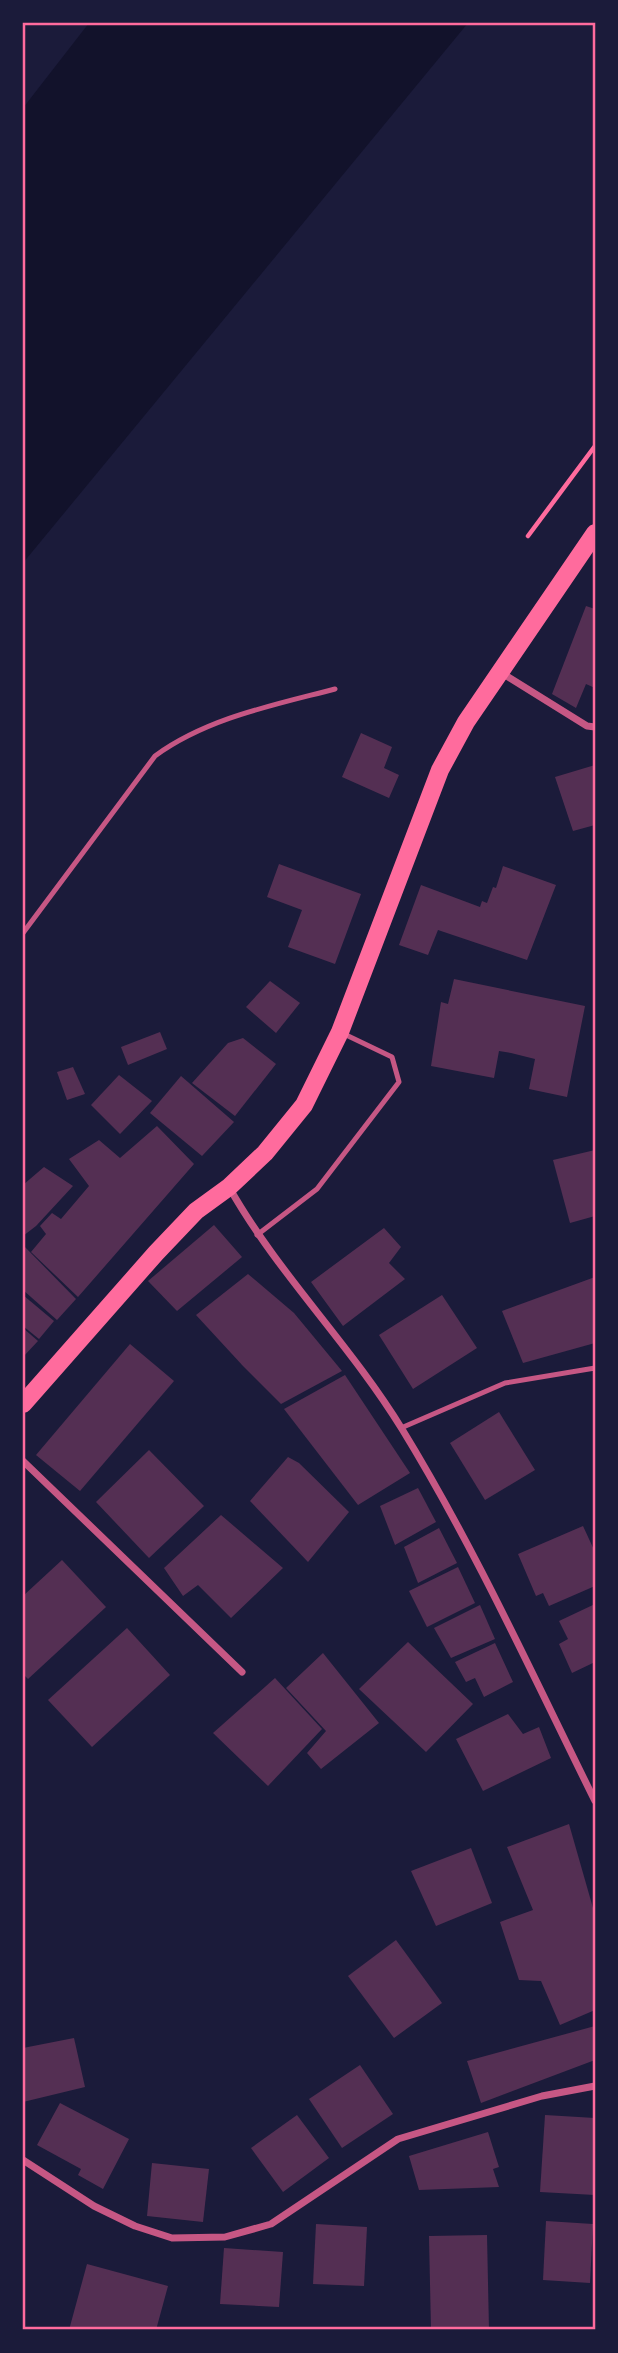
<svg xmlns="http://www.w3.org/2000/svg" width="618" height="2353" font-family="'Varela Round',sans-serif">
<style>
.water{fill:#12122b}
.building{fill:#542f53}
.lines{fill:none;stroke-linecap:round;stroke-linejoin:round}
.path{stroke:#ff6b9d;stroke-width:4.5}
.service{stroke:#c65784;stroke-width:5}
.minor{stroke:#c65784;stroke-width:7}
.primary{stroke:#ff6b9d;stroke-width:18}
.neatline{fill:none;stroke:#ff6b9d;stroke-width:2.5}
</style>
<rect width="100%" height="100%" fill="#1b1b3a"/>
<polygon class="water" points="89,23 468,23 23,563 23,108"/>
<g class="building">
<polygon points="586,606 595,609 595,688 586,684 576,708 552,694"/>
<polygon points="361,733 392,747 384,768 399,775 389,798 342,777"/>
<polygon points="595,765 595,825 573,831 555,777"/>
<polygon points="279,864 361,894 335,964 288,947 302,910 267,897"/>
<polygon points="503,866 556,885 527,960 438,930 428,955 399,945 421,885 480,907 482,901 487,903 493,887 496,888"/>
<polygon points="454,979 585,1006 567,1097 529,1089 535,1059 511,1053 499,1051 494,1078 431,1066 441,1002 448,1004"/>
<polygon points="270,981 300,1003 276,1033 246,1007"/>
<polygon points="160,1032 167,1049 128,1065 121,1047"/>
<polygon points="243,1038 276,1064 235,1116 192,1083 228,1043"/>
<polygon points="73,1067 85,1094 67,1100 57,1072"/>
<polygon points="119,1075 152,1101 120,1134 91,1105"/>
<polygon points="181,1076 234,1122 202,1156 150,1113"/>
<polygon points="157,1126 194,1164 78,1297 31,1252 46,1234 40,1226 52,1213 61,1219 89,1186 69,1159 99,1140 120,1158"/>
<polygon points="595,1150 595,1216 570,1223 553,1160"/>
<polygon points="44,1167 73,1186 36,1226 23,1236 23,1185"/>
<polygon points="214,1225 242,1257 177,1311 148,1281"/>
<polygon points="384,1228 401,1247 389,1263 405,1279 343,1326 311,1282"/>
<polygon points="23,1245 76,1299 57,1320 23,1290"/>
<polygon points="248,1274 294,1313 342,1371 281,1404 243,1366 196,1315"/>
<polygon points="595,1277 595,1343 523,1363 502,1311"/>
<polygon points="23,1295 54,1321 39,1339 23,1326"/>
<polygon points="442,1295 477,1348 413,1389 379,1335"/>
<polygon points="23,1328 38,1341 23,1357"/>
<polygon points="130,1344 174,1381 80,1491 36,1455"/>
<polygon points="345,1375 410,1473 358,1505 284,1409"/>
<polygon points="499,1412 535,1470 485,1500 450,1443"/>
<polygon points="149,1450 204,1506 149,1558 96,1502"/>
<polygon points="288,1457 299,1463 349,1512 308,1562 250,1501"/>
<polygon points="418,1488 436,1522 395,1545 380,1506"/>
<polygon points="221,1515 283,1568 231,1618 198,1585 183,1596 164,1568"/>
<polygon points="583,1526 595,1552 595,1586 549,1606 543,1593 536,1596 518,1554"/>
<polygon points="439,1528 457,1563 418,1583 404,1547"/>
<polygon points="62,1560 106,1607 28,1679 23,1674 23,1596"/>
<polygon points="458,1567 475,1603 427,1627 409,1591"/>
<polygon points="595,1604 595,1662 572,1673 559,1644 568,1639 559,1621"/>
<polygon points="480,1605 495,1639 451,1658 434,1628"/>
<polygon points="127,1628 170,1675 92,1747 48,1700"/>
<polygon points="408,1642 473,1704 426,1752 359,1689"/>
<polygon points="495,1643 513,1682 484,1697 475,1678 466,1682 455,1662"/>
<polygon points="323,1653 379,1723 321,1769 307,1753 326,1731 286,1688"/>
<polygon points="275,1678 322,1729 268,1786 213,1733"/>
<polygon points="508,1714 523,1734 539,1727 551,1758 483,1791 456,1739"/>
<polygon points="569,1824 595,1915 595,2010 560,2025 541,1981 519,1980 500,1922 533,1910 507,1847"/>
<polygon points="471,1848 492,1903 436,1926 411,1871"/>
<polygon points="396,1940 442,2003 394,2038 348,1976"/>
<polygon points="595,2026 595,2060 481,2103 467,2061"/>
<polygon points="74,2038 85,2087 23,2102 23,2048"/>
<polygon points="360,2065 393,2114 342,2148 309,2099"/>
<polygon points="60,2103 129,2139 103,2189 78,2175 81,2169 37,2145"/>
<polygon points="297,2115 329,2158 283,2192 251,2148"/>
<polygon points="545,2115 595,2118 595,2195 540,2192"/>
<polygon points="488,2132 499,2167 493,2169 499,2187 419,2190 409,2156"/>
<polygon points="152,2163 209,2169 203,2222 147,2216"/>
<polygon points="546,2221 593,2224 590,2283 543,2280"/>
<polygon points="316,2224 367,2227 364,2286 313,2284"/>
<polygon points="487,2235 489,2330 431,2330 429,2236"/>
<polygon points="224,2248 283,2252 279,2307 220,2304"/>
<polygon points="87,2264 168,2286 156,2330 69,2330"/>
</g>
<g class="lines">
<polyline class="path" points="528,536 595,446"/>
<g class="service">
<path d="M23,933l132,-177c52,-38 119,-51 180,-67"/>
<polyline points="257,1235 317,1189 399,1082 392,1057 344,1034"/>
<polyline points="401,1428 505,1383 595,1368"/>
</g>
<g class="minor">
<polyline points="500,672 587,726 595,727"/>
<path d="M229,1187c49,87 121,157 173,242 73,119 131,247 193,372"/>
<polyline points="23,1461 242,1672"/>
<polyline points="23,2160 94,2206 135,2226 172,2238 225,2237 271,2224 398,2139 542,2096 595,2086"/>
</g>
<polyline class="primary" points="23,1404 156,1253 196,1211 229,1187 265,1153 304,1105 340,1032 440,770 466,722 595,533"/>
</g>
<rect width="618" height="2353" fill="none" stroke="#1b1b3a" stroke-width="49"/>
<rect x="24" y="24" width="570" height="2304" class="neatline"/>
</svg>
